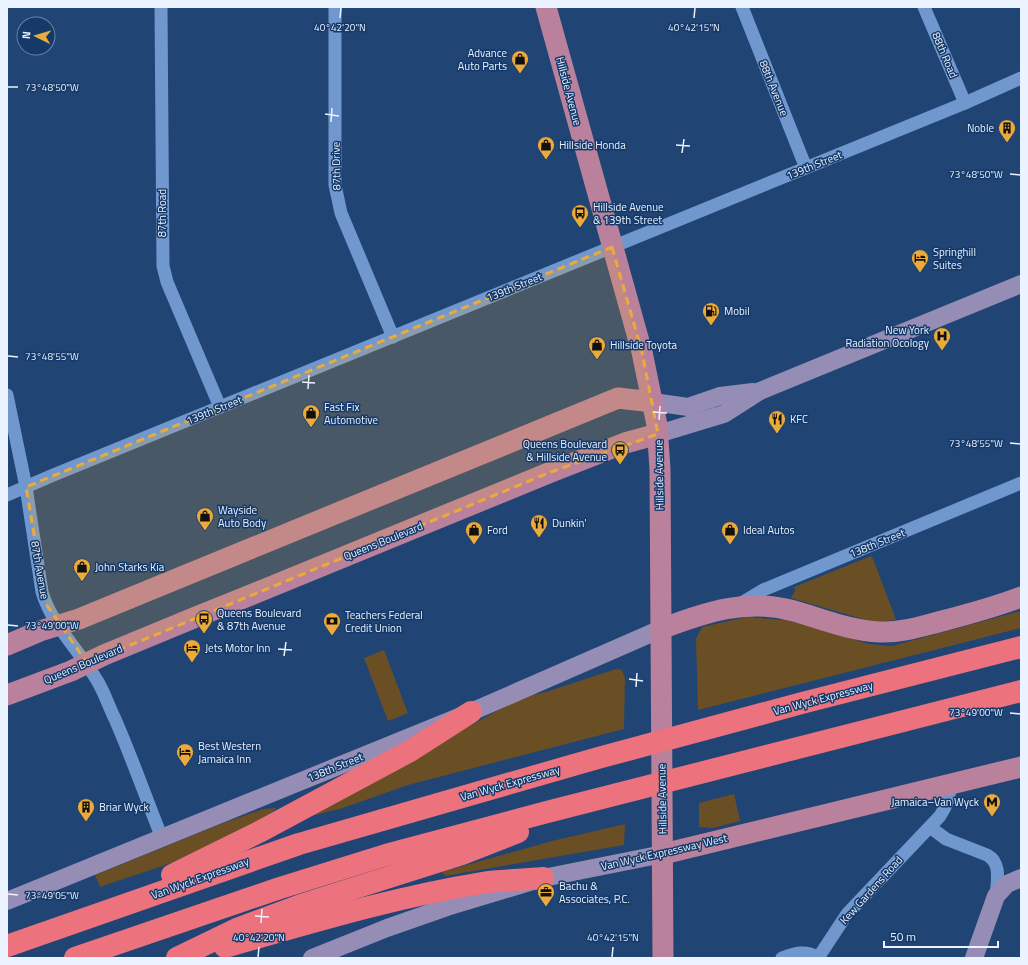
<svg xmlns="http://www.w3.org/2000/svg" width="1028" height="965" font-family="'Titillium Web',sans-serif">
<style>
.green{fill:#6a4f24}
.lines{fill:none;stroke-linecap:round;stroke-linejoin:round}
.minor{stroke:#7098ce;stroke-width:13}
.secondary{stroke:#958db6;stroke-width:18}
.primary{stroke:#ba819d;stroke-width:21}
.motorway{stroke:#ec727d;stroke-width:22}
.marked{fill:#ebaa39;fill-opacity:0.2;stroke:#ebaa39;stroke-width:3;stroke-dasharray:8 5;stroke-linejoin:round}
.ticks{fill:none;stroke:#eaf3ff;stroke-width:1.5}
.labels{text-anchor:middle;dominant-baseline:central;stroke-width:3;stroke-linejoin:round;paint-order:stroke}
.poi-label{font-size:11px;fill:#eaf3ff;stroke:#153969;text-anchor:start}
.street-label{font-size:11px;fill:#eaf3ff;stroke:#153969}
.ticks-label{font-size:10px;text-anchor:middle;fill:#eaf3ff;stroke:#153969;stroke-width:3;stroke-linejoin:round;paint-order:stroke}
</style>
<rect width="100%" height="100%" fill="#204474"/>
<g class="green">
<polygon points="871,556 874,561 896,620 873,622 791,598 795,591 794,587"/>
<polygon points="1021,611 1021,628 698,710 696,639 702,627 747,617 785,620 827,630 868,644 892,646"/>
<polygon points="384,650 408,713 388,721 364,658"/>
<polygon points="616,669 622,670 625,678 624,729 408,785 343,808 307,817 520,698 546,692"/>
<polygon points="734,794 740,821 713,828 699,827 699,803"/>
<path d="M276,808v1l-4,3c-23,14 -46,28 -70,39 -33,14 -68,24 -102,36l-5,-12 131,-53 37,-13z"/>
<polygon points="625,824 624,845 445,876 442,872 552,841"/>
</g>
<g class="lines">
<g class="minor">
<polyline points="161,7 163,266 167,282 220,407"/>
<polyline points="335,7 335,185 341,213 393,337"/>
<polyline points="742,7 806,168"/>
<polyline points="924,7 965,103"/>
<path d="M7,395l19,92 16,105c10,34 39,60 56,90 7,12 11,25 17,37 17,39 31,79 47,119"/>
<polyline points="7,495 51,476 965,103 1021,78"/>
<polyline points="738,605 763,590 1021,483"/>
<path d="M930,827l16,12 41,16c15,8 10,27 9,41"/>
<path d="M782,958c13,-5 23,-8 36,-1"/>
<path d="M818,958l29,-44 93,-98c6,-9 10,-20 10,-31"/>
</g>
<g class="secondary">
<polyline points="653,402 688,407 720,396 753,392"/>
<polyline points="658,434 724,414 760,391 1021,284"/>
<polyline points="7,901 471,712 661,629"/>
<polyline points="312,958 387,928 447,907 543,878 663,854"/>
<polyline points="974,958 996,896 1007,884 1021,878"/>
</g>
<g class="primary">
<polyline points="546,7 642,352 657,425 660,469 663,958"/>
<path d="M661,629c45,-17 85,-31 133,-18 28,8 57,20 86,21 21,1 42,-6 62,-11 27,-7 53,-14 79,-24"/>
<polyline points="7,645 40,631 79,619 618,398 653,402"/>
<polyline points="7,695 71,671 104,655 196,617 263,590 551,472 625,443 658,434"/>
<polyline points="663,854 1021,767"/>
</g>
<g class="motorway">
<polyline points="172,875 259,832 410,751 471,712"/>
<polyline points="7,946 299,844 598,758 802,703 1021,647"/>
<path d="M225,947c85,-24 170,-50 257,-64 20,-3 41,-3 61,-5"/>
<polyline points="75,958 280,888 386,855 547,812 1021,691"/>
<polyline points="177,958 239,928 301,905 462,854 518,832"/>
</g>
</g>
<path class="marked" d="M612,247l30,105 16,82 -107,38 -464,191 -41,-59 -20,-117z"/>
<path class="ticks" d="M340,18l1,-10M694,18l1,-10M8,87h10M325,114l14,2M331,122l1,-14M676,145l14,1M682,153l2,-14M1010,174l10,1M8,356l10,1M302,382l13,1M308,389l1,-14M653,412l14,1M659,420l1,-14M1010,443l10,1M8,625l10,1M278,649l14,1M284,656l2,-14M629,679l14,2M636,687l1,-14M1010,713l10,1M8,894l10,1M255,916l14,1M261,923l1,-14M258,957l1,-10M612,957l1,-10"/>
<defs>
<g id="shop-pin" transform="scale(0.9)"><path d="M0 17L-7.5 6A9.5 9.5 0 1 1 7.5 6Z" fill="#ebaa39" stroke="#153969"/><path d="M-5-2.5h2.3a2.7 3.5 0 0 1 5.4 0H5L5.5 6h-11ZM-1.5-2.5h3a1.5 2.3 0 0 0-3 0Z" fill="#111"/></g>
<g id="building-pin" transform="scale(0.9)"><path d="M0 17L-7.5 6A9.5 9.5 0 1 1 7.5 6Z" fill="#ebaa39" stroke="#153969"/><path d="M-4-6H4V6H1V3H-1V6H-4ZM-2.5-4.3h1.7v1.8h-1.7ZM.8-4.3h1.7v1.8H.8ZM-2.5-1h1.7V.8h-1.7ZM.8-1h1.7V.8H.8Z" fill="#111"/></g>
<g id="bus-pin" transform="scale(0.9)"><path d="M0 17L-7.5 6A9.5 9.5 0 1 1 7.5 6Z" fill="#ebaa39" stroke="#153969"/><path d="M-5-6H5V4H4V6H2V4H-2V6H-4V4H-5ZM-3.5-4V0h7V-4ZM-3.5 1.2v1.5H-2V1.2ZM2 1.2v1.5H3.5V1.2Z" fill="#111"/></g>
<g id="hotel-pin" transform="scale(0.9)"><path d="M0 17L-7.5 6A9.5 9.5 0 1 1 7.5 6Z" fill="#ebaa39" stroke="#153969"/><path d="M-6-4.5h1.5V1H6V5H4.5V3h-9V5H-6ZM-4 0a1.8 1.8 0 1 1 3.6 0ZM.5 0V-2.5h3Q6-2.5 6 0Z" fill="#111"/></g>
<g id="fuel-pin" transform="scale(0.9)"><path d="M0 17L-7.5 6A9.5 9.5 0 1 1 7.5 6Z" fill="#ebaa39" stroke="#153969"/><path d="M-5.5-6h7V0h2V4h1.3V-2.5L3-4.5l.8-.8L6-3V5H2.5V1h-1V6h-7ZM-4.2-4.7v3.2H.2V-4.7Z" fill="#111"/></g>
<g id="hospital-pin" transform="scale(0.9)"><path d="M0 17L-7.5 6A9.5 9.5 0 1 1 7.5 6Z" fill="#ebaa39" stroke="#153969"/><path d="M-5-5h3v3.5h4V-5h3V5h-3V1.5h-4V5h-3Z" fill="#111"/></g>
<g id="restaurant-pin" transform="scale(0.9)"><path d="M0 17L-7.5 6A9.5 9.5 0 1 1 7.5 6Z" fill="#ebaa39" stroke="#153969"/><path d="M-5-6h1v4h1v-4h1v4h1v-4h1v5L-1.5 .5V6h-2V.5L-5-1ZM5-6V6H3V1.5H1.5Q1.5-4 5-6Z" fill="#111"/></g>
<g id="bank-pin" transform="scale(0.9)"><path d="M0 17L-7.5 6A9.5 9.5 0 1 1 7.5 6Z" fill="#ebaa39" stroke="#153969"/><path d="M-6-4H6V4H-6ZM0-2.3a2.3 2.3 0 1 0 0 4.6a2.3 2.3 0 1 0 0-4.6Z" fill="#111"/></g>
<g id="metro-pin" transform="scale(0.9)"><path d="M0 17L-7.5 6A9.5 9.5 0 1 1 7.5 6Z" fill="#ebaa39" stroke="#153969"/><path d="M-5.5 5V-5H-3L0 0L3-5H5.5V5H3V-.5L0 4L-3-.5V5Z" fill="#111"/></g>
<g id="office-pin" transform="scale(0.9)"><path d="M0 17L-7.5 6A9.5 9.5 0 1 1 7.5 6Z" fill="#ebaa39" stroke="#153969"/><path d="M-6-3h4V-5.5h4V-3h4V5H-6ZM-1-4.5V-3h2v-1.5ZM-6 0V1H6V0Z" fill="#111"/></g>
</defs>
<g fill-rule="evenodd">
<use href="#shop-pin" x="520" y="59"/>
<use href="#building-pin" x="1007" y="128"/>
<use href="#shop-pin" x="546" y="145"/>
<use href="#bus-pin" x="580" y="213"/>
<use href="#hotel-pin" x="920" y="258"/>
<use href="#fuel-pin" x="711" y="311"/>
<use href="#hospital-pin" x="942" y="336"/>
<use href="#shop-pin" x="597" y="345"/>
<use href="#shop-pin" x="311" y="413"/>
<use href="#restaurant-pin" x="777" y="419"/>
<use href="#bus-pin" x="620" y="450"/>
<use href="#shop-pin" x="205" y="516"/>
<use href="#restaurant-pin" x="539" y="523"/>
<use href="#shop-pin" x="474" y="530"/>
<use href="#shop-pin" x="730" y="530"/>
<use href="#shop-pin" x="82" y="567"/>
<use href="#bus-pin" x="204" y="619"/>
<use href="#bank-pin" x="332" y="621"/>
<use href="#hotel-pin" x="192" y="648"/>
<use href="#hotel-pin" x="185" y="752"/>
<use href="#metro-pin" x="992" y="802"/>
<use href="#building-pin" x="86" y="807"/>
<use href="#office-pin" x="546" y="892"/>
</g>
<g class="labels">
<g class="poi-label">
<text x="507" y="53" text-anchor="end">Advance<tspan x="507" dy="13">Auto Parts</tspan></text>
<text x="994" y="128" text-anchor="end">Noble</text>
<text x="559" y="145">Hillside Honda</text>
<text x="593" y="207">Hillside Avenue<tspan x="593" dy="13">&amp; 139th Street</tspan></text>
<text x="933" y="252">Springhill<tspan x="933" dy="13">Suites</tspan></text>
<text x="724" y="311">Mobil</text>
<text x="929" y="330" text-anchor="end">New York<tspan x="929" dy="13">Radiation Ocology</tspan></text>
<text x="610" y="345">Hillside Toyota</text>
<text x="324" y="407">Fast Fix<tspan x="324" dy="13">Automotive</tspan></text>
<text x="790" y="419">KFC</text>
<text x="607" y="444" text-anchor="end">Queens Boulevard<tspan x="607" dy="13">&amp; Hillside Avenue</tspan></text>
<text x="218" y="510">Wayside<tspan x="218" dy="13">Auto Body</tspan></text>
<text x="552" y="523">Dunkin'</text>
<text x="487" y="530">Ford</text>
<text x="743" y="530">Ideal Autos</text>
<text x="95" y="567">John Starks Kia</text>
<text x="217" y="613">Queens Boulevard<tspan x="217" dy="13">&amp; 87th Avenue</tspan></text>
<text x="345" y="615">Teachers Federal<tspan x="345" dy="13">Credit Union</tspan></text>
<text x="205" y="648">Jets Motor Inn</text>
<text x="198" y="746">Best Western<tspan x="198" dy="13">Jamaica Inn</tspan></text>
<text x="979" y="802" text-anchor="end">Jamaica–Van Wyck</text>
<text x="99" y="807">Briar Wyck</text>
<text x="559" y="886">Bachu &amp;<tspan x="559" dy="13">Associates, P.C.</tspan></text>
</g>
<g class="street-label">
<text transform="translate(945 55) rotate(67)">88th Road</text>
<text transform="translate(774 88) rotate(68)">88th Avenue</text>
<text transform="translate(569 91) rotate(75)">Hillside Avenue</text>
<text transform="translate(814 165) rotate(-22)">139th Street</text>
<text transform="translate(336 166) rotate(-91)">87th Drive</text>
<text transform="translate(162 213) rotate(-90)">87th Road</text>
<text transform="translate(514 287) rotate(-22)">139th Street</text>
<text transform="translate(214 410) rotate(-22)">139th Street</text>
<text transform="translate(659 475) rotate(-91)">Hillside Avenue</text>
<text transform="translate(383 541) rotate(-22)">Queens Boulevard</text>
<text transform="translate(877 543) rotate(-22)">138th Street</text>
<text transform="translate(40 570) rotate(80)">87th Avenue</text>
<text transform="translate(83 664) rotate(-23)">Queens Boulevard</text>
<text transform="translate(823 698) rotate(-15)">Van Wyck Expressway</text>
<text transform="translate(335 767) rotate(-22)">138th Street</text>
<text transform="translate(510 783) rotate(-16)">Van Wyck Expressway</text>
<text transform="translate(662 799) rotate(-91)">Hillside Avenue</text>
<text transform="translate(664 852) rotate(-13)">Van Wyck Expressway West</text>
<text transform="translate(200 878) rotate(-20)">Van Wyck Expressway</text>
<text transform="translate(871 890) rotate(-48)">Kew Gardens Road</text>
</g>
</g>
<g class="ticks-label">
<text x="340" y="31">40°42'20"N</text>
<text x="694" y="31">40°42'15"N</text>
<text x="52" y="91">73°48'50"W</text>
<text x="976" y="178">73°48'50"W</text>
<text x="52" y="360">73°48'55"W</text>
<text x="976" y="447">73°48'55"W</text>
<text x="52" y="629">73°49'00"W</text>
<text x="976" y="716">73°49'00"W</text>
<text x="52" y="899">73°49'05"W</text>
<text x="259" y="941">40°42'20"N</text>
<text x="613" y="941">40°42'15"N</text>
</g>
<rect width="1028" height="965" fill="none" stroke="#eaf3ff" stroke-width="16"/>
<g transform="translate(36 36) rotate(275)"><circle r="19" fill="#153969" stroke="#6a83a5"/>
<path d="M0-3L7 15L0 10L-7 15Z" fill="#ebaa39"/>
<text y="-6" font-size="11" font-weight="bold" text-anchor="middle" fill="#eaf3ff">N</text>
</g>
<path d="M884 941v6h114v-6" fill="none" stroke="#eaf3ff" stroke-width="2"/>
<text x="890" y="941" font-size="12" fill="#eaf3ff" stroke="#153969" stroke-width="3" paint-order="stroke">50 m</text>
</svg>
